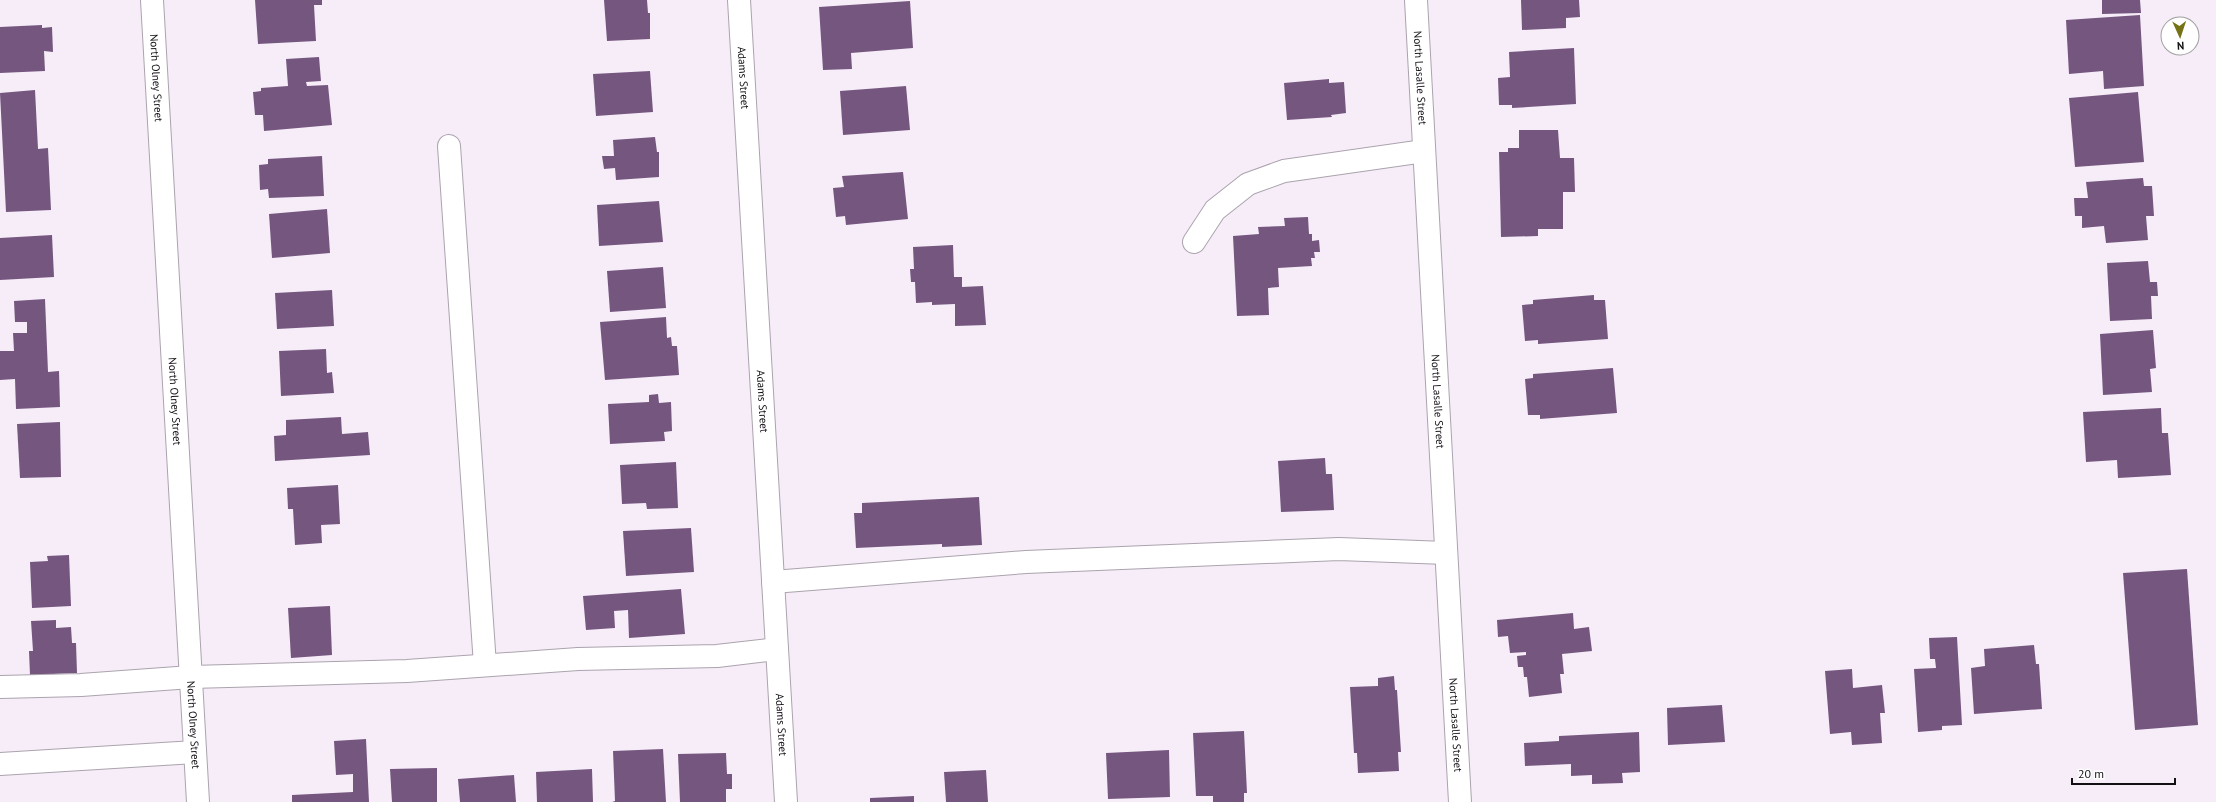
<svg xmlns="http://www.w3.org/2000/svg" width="2216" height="802" font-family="'PT Sans',sans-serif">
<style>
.building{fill:#75567f}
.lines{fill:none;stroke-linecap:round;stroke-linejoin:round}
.minor-casing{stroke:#aba3ad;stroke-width:24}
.minor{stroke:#fff;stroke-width:22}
.labels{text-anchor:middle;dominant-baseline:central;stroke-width:3.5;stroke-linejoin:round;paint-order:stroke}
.street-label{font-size:11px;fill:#131014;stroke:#fefefe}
</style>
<rect width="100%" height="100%" fill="#f6edf9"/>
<g class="building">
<polygon points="255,0 322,0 322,5 314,5 316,41 258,44"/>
<polygon points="604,0 647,0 648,13 650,13 650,39 607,41"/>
<polygon points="1521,0 1579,0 1580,17 1566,18 1566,28 1522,30"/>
<polygon points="2102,0 2140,0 2141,13 2102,14"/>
<polygon points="910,1 913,48 851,53 852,69 823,70 819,7"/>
<polygon points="2140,15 2144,86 2104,89 2103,71 2069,74 2066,20"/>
<polygon points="42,25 42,28 52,27 53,52 44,51 45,71 0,73 0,27"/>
<polygon points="1574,48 1576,104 1512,108 1512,105 1499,105 1498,78 1510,77 1509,52"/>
<polygon points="319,57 321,81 306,82 307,86 328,85 332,125 264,131 263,115 255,115 253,92 261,91 261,88 288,86 286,59"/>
<polygon points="650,71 653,112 596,116 593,74"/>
<polygon points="1329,79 1329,83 1344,82 1346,113 1331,115 1332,117 1287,120 1284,83"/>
<polygon points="906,86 910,130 843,135 840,91"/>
<polygon points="35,90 38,149 48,148 51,210 6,212 0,93"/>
<polygon points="2138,92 2144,162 2075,167 2069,98"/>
<polygon points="1519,130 1558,130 1560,158 1574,158 1575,192 1563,192 1563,229 1538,229 1538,236 1501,237 1499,152 1508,152 1508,148 1519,148"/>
<polygon points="655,137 657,152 659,152 659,177 616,180 615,168 604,169 602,156 614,156 613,140"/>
<polygon points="322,156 324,196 269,198 268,189 260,190 259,165 268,164 268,159"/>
<polygon points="903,172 908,219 846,225 845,216 836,217 833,188 844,187 842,176"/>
<polygon points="2143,178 2144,186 2152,186 2154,216 2146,216 2148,240 2106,243 2104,226 2082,228 2082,216 2075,216 2074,198 2088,198 2086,182"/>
<polygon points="659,201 663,242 599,246 597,205"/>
<polygon points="327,209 330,253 272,258 269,214"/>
<polygon points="1308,217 1309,234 1312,234 1312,241 1319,240 1320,252 1314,252 1315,258 1311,258 1312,266 1278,268 1279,287 1268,288 1269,315 1237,316 1233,236 1259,234 1258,227 1285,226 1284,218"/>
<polygon points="52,235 54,277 0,280 0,238"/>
<polygon points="953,245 954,277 962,277 962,287 983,286 986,325 955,326 955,304 932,305 932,302 916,303 915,282 911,282 910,269 914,269 913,247"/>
<polygon points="2148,261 2150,282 2157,282 2158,296 2151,296 2152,319 2110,321 2107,263"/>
<polygon points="663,267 666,308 610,312 607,271"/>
<polygon points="332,290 334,326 277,329 275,293"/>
<polygon points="1594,295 1594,300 1605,300 1608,339 1538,344 1538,340 1525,341 1522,305 1533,304 1533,300"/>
<polygon points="45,299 48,372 59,371 60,407 16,409 15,379 0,380 0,351 14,351 13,333 27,333 27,322 15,322 14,301"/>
<polygon points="666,317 667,338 671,337 672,346 677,346 679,375 605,380 600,322"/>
<polygon points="2153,330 2156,368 2150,369 2152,392 2103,395 2100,334"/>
<polygon points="326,349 327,373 332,372 334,393 281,396 279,351"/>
<polygon points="1613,368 1617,413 1540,419 1540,415 1528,415 1525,379 1533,378 1533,374"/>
<polygon points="658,394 659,403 671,402 672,431 664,432 665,441 610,444 608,404 649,402 649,395"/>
<polygon points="2161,408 2162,433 2168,433 2171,475 2118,478 2117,460 2086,462 2083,412"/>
<polygon points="341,417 342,434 368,432 370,455 275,461 274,436 286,435 286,420"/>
<polygon points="60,422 61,477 20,478 17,424"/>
<polygon points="1325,458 1326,474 1332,474 1334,510 1281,512 1278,461"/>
<polygon points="676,462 678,508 647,509 646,503 622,504 620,465"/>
<polygon points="338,485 340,524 321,525 322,543 295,545 293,509 288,509 287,488"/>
<polygon points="979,497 982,545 942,547 942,544 856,548 854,513 862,513 862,503"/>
<polygon points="691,528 694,572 626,576 623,531"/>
<polygon points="69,555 71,606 32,608 30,562 48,561 47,556"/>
<polygon points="2187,569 2198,725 2135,730 2123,573"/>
<polygon points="681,589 685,634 629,638 628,610 614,611 615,628 586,630 583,596"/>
<polygon points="330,606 332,655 291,658 288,608"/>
<polygon points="1573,613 1574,629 1589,627 1592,651 1562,654 1564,674 1560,674 1562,693 1529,697 1527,677 1524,677 1523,667 1518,667 1517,656 1526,655 1526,652 1510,653 1508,636 1498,637 1497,620"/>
<polygon points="56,620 56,628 71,627 72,643 76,643 77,673 30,675 29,651 33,651 31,621"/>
<polygon points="1957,637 1962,725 1942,726 1942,730 1918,732 1914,669 1936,668 1935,659 1930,659 1929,638"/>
<polygon points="2034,645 2036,664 2039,664 2042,709 1974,714 1971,668 1985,666 1984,649"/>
<polygon points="1852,669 1853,688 1882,685 1885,713 1880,713 1882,743 1852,745 1851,732 1830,734 1825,671"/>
<polygon points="1394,676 1395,690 1397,690 1401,752 1398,752 1399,771 1358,773 1357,753 1354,753 1350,687 1378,686 1378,678"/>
<polygon points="1722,705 1725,742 1668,745 1667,708"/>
<polygon points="1244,731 1247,793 1244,793 1244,802 1213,802 1213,796 1196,796 1193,733"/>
<polygon points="1639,732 1640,772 1622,773 1623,783 1592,784 1592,775 1571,776 1571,764 1525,766 1524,743 1559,741 1559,736"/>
<polygon points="366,739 369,802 292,802 292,795 353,792 353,774 336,775 334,741"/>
<polygon points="663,749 666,802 612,802 615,801 613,751"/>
<polygon points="1169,750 1170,797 1108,799 1106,753"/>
<polygon points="726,753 727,774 732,774 732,789 726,789 726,802 680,802 678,754"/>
<polygon points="437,768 437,802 392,802 390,769"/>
<polygon points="592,769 593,802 537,802 536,772"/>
<polygon points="986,770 988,802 946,802 944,772"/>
<polygon points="514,775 516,802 460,802 458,779"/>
<polygon points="914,796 914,802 870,802 870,798"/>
</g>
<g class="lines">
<g class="minor-casing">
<g id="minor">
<path id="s1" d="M152,0l46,802"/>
<path id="s2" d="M739,0l47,802"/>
<path id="s3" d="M1416,0l44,802"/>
<polyline points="449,146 485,665"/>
<polyline points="1194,242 1215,210 1248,184 1284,171 1424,151"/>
<polyline points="773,582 1026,562 1339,549 1446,553"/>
<polyline points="0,687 81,685 191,677 407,671 578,659 717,656 777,649"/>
<polyline points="0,764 195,752"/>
</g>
</g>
<use href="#minor" class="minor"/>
</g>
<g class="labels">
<g class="street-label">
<text stroke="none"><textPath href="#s3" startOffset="78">North Lasalle Street</textPath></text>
<text stroke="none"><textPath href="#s1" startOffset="78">North Olney Street</textPath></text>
<text stroke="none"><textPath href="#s2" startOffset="78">Adams Street</textPath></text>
<text stroke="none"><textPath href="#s1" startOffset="402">North Olney Street</textPath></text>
<text stroke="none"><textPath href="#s2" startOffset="402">Adams Street</textPath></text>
<text stroke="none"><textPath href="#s3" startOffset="402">North Lasalle Street</textPath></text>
<text stroke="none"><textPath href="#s1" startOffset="726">North Olney Street</textPath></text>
<text stroke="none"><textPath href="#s2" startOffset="726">Adams Street</textPath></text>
<text stroke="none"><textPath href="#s3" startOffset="726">North Lasalle Street</textPath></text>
</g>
</g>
<g transform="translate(2180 36) rotate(177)"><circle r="19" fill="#fefefe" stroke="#a09fa0"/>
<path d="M0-3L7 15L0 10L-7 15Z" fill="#757215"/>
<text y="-6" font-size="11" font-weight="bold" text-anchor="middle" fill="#131014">N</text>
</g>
<path d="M2072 778v6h103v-6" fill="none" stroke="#131014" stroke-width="2"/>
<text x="2078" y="778" font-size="12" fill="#131014" stroke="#fefefe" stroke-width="3" paint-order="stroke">20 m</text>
</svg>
